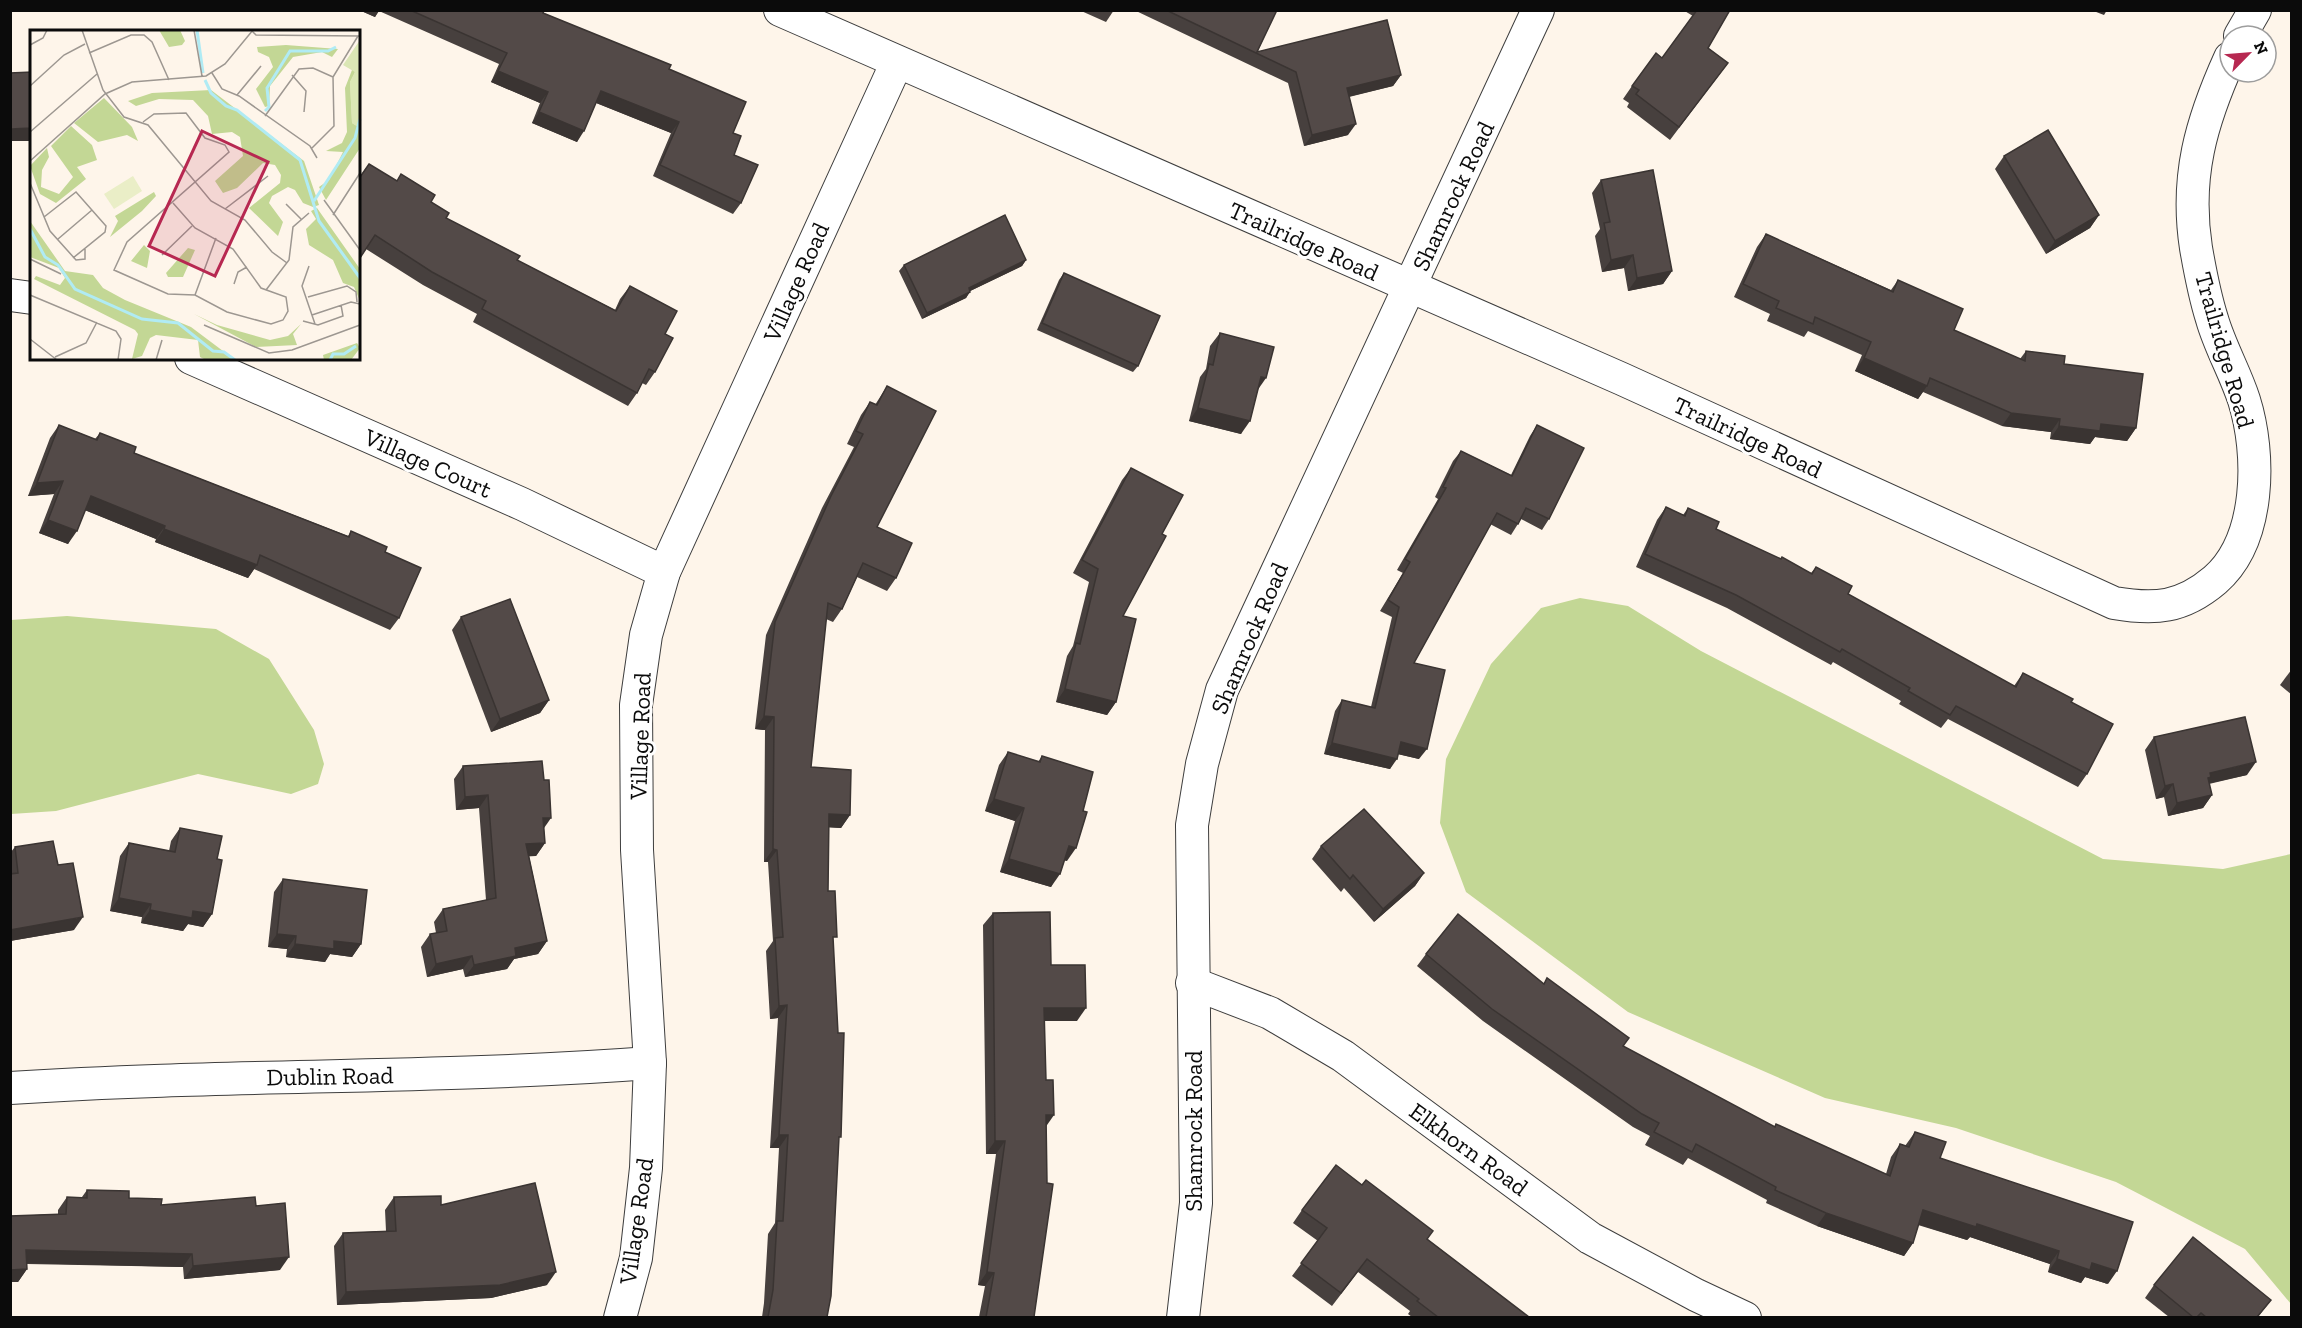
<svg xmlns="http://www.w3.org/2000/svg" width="2302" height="1328" font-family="'Zilla Slab',serif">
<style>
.forest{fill:#c3d795}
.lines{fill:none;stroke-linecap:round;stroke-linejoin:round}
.minor-casing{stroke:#3e3e3e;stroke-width:34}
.minor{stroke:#fff;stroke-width:32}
.wall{fill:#47403e}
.shaded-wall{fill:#3a3432}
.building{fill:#534a48;stroke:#3a3432;stroke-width:1.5}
.labels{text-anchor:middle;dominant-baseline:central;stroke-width:6;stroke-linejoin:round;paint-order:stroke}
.street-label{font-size:24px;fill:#0b0b0b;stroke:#fff}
.inset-river{fill:none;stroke:#b0ebf4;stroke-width:3}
.inset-road{fill:none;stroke:#9d9791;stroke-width:1.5}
.view{fill:#b72851;fill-opacity:0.15;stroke:#b72851;stroke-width:3}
.inset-edge{fill:none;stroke:#0b0b0b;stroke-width:3}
</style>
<rect width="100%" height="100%" fill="#fef5ea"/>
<g class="forest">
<polygon points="1580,598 1628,606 1701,651 2103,859 2223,869 2291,854 2291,1304 2245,1249 2116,1182 1956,1128 1825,1098 1628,1012 1466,892 1440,823 1446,759 1491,664 1541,608"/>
<polygon points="67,616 216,629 269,659 314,730 324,764 318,784 291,794 198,774 56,811 11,814 11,620"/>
</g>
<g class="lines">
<g class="minor-casing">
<g id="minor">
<path d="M780,10l842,369 492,224c41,7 68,5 101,-23 46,-40 46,-126 29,-180 -9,-28 -24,-53 -32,-81 -7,-22 -12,-48 -16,-71 -11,-71 5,-126 34,-190"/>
<polyline points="2240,36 2255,10"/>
<polyline points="10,295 32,298"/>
<polyline points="191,358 522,504 664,572"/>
<polyline points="1192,983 1270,1013 1343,1056 1590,1238 1696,1295 1745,1318"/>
<path d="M10,1088c213,-14 427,-9 640,-25"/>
<polyline points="620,1318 636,1258 646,1168 650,1063 637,850 636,705 646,635 664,572 897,62"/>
<polyline points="1183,1318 1196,1203 1192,825 1202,764 1222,690 1538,10"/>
</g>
</g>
<use href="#minor" class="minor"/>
</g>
<g class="wall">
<polygon points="359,10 544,10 543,13 669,69 733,133 734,155 741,203 733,214 653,176 671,133 596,103 577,142 532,123 540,103 491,82 499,64 379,11 375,17"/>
<polygon points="1079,10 1114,10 1106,22"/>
<polygon points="1134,10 1277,10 1257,52 1401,75 1393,86 1349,97 1348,135 1304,146 1288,83"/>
<polygon points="1683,10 1730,10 1708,48 1728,63 1670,140 1627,107 1629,103 1623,99 1632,86 1662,58 1693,16"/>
<polygon points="2004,156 2099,215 2090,228 2046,254 1995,169"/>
<polygon points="369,164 431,202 446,218 517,260 615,310 620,299 630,286 665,334 655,372 646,385 642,383 637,393 628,406 473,322 477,314 423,285 366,249 358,261 358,179"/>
<polygon points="1601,180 1672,271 1663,284 1628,291 1624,268 1602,272 1595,236 1600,229 1592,193"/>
<polygon points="1766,234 1891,290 1898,280 1954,330 2020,359 2026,351 2064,364 2136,428 2127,441 2095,437 2090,444 2050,439 2051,432 2002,426 1923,392 1918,399 1855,371 1862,355 1808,331 1804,337 1767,321 1770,314 1734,297 1757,247"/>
<polygon points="1026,260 1022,266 970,291 966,298 922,319 899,271 904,265"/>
<polygon points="1064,273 1138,366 1133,372 1037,330 1059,280"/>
<polygon points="1220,333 1258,389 1241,434 1189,421 1200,377 1206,369 1210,346"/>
<polygon points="887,386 877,527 896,578 887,591 857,577 842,609 833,622 826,619 811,767 850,815 841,828 829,827 828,891 833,943 838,1141 827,1317 762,1317 764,1303 768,1234 775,1223 779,1148 770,1148 778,1018 770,1019 766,951 773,941 768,862 764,862 765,730 755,729 766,635 822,508 854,447 847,444 861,415 870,402 875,405"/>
<polygon points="59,425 95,439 100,433 134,453 348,536 351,531 385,552 399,618 390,630 254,569 248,578 155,542 156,539 85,510 68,544 39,533 54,494 28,496 50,438"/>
<polygon points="1537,425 1549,519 1542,530 1521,519 1511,535 1490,524 1414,663 1419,759 1398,754 1390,769 1324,754 1335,711 1342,700 1371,707 1392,617 1380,611 1403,573 1397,570 1438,499 1435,497 1453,461 1461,451 1511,475 1530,436"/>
<polygon points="1131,468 1162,534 1123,616 1116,702 1107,715 1056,702 1067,656 1073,646 1089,582 1073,573 1122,480"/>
<polygon points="1666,507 1683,515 1688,508 1716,529 1811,573 1816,567 1848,594 2014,686 2023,673 2071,702 2087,774 2078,787 1948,719 1941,728 1899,704 1901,701 1833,662 1831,665 1727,608 1636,567 1657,520"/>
<polygon points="461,617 549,700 540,713 491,732 452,630"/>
<polygon points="2292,669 2292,695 2280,685"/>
<polygon points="2154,737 2247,775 2209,784 2212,795 2203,808 2168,816 2164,797 2156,799 2145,750"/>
<polygon points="1008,752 1038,762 1042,756 1067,861 1064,860 1051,887 1000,872 1015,821 985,811 999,765"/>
<polygon points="463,766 544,828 545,843 536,856 529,856 547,941 538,954 514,959 507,969 465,977 463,969 427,977 421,947 430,934 436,933 434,922 443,909 486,900 479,808 456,810 454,779"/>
<polygon points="180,828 217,859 212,914 203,927 188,924 183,931 141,923 142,917 110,911 120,856 129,843 169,851 171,841"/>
<polygon points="1321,846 1424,873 1415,886 1374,922 1344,888 1341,892 1312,859"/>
<polygon points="15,847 58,865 74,930 10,941 10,853"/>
<polygon points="283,879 361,944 352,957 330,954 325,962 286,957 287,949 268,947 274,892"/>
<polygon points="993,913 1051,965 1077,1021 1044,1021 1046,1127 1034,1317 1038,1317 979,1317 985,1286 978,1285 996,1154 986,1154 983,925"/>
<polygon points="1426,954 1544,984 1623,1046 1774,1127 1776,1124 1886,1174 1891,1157 1900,1144 1905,1146 1915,1132 1940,1158 2108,1284 2085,1277 2081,1283 2048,1272 2050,1264 1970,1237 1967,1240 1918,1225 1913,1243 1904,1256 1817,1226 1766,1203 1767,1200 1688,1158 1683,1165 1645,1145 1650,1136 1633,1127 1483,1021 1417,966"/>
<polygon points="87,1190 161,1205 256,1206 280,1270 184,1279 183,1267 27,1264 27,1269 18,1282 10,1282 10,1216 58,1214 58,1210 67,1197 82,1197"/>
<polygon points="394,1197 441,1205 547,1285 491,1298 337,1305 334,1246 343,1233 386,1231 385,1210"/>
<polygon points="1302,1210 1427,1239 1529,1317 1412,1317 1408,1314 1410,1311 1358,1272 1332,1306 1292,1276 1318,1241 1293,1223"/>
<polygon points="2154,1285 2271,1300 2258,1317 2169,1317 2145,1298"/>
</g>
<g class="shaded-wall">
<polygon points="359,10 379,10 375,17"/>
<polygon points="2091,10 2107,10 2104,15"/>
<polygon points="498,71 548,92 540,103 491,82"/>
<polygon points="1401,75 1393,86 1339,99 1347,88"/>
<polygon points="601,91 679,122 671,133 594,102"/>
<polygon points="539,112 584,131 577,142 532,123"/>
<polygon points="1356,124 1348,135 1304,146 1312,135"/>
<polygon points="32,128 32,139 30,141 10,141 10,129"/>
<polygon points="2099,215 2090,228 2046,254 2055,241"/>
<polygon points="1633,255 1624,268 1602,272 1611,260"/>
<polygon points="1026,260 1022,266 964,294 969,288"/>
<polygon points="1672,271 1663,284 1628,291 1637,278"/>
<polygon points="970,292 966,298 922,319 927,313"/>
<polygon points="1864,358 1927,386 1918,399 1855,371"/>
<polygon points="1261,377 1266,378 1257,391"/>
<polygon points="1198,408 1250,421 1241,434 1189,421"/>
<polygon points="2011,413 2060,419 2051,432 2002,426"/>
<polygon points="2101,424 2136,428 2127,441 2095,437 2090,444 2050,439 2059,426"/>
<polygon points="63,481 54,494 28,496 37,483"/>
<polygon points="91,496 165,526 156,539 82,509"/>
<polygon points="48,520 77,531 68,544 39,533"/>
<polygon points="164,529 257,565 248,578 155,542"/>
<polygon points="1065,689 1116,702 1107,715 1056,702"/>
<polygon points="549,700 540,713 491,732 500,719"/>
<polygon points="764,716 774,717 765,730 755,729"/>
<polygon points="1401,742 1427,749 1419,759 1393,753"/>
<polygon points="1332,743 1397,759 1390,769 1324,754"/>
<polygon points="2256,762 2247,775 2206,784 2210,773"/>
<polygon points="2173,784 2164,797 2156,799 2165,786"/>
<polygon points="488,795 479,808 456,810 465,797"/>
<polygon points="2212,795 2203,808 2168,816 2177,803"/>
<polygon points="994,799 1024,808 1015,821 985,811"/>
<polygon points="829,814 850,815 841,828 820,827"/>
<polygon points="543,818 551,818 542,831"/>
<polygon points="545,843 536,856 517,857 526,844"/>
<polygon points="1069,846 1076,848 1067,861 1060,859"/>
<polygon points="773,849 777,850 768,862 764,862"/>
<polygon points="1009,859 1060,874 1051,887 1000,872"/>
<polygon points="1424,873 1415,886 1374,922 1383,909"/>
<polygon points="119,898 151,904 142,917 110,911"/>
<polygon points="150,910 193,911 212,914 203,927 188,924 183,931 141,923"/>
<polygon points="83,917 74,930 10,941 10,930"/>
<polygon points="277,934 296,936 287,949 268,947"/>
<polygon points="334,941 361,944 352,957 330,954 325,962 286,957 295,944"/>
<polygon points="547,941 538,954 514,959 507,969 465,977 474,965 515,948"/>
<polygon points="472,956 463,969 427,977 436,964"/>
<polygon points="787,1005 778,1018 770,1019 779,1006"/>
<polygon points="1044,1008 1086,1008 1077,1021 1035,1021"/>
<polygon points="1046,1115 1054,1115 1045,1128"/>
<polygon points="779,1135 788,1135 779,1148 770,1148"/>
<polygon points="995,1141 1005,1141 996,1154 986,1154"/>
<polygon points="1923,1210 1977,1224 2059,1251 2050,1264 1970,1237 1967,1240 1914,1223"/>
<polygon points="1826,1213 1913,1243 1904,1256 1817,1226"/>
<polygon points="26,1250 192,1254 183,1267 17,1263"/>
<polygon points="289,1257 280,1270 184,1279 193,1266"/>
<polygon points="2057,1259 2092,1263 2117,1271 2108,1284 2085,1277 2081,1283 2048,1272"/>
<polygon points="27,1269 18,1282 10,1282 10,1270"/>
<polygon points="556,1272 547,1285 491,1298 337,1305 346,1292"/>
<polygon points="987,1272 994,1273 985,1286 978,1285"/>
</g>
<g class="building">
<polygon points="410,10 544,10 543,13 671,65 669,69 746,102 733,133 741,136 734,155 758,165 741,203 660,165 679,122 601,91 584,131 539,112 548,92 498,71 507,53"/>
<polygon points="1166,10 1277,10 1257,52 1387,20 1401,75 1347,88 1356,124 1312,135 1296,72"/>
<polygon points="1697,10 1730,10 1708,48 1728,63 1679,127 1636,94 1639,90 1632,86 1656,53 1662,58"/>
<polygon points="32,72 32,128 10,129 10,73"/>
<polygon points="2048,130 2099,215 2055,241 2004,156"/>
<polygon points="369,164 397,181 401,174 435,195 431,202 449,213 446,218 520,256 517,260 616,311 630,286 677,311 665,334 673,338 655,372 649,369 637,393 482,309 486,301 432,272 375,235 358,261 358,180"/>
<polygon points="1653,170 1672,271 1637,278 1633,255 1611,260 1604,223 1610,222 1601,180"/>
<polygon points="1005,215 1026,260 969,288 970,292 927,313 904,265"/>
<polygon points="1766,234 1893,292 1898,280 1963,309 1954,330 2025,361 2026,351 2065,356 2064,364 2143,374 2136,428 2101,424 2100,431 2059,426 2060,419 2011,413 1930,378 1927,386 1864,358 1871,342 1815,317 1813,324 1776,308 1779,301 1743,284"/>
<polygon points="1064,273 1160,316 1138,366 1042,323"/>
<polygon points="1220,333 1274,347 1266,378 1261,377 1250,421 1198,408 1209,364 1213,365"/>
<polygon points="887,386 936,411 877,527 912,543 896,578 863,563 842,609 828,603 811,767 851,770 850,815 829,814 828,891 835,891 837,937 833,937 838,1033 844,1033 841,1137 839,1137 831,1296 827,1317 768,1317 773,1290 777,1221 783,1221 788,1135 779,1135 787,1005 779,1006 775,938 783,937 777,850 773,849 774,717 764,716 775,622 831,496 863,434 856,431 870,402 877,405"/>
<polygon points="59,425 97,440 100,433 136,447 134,453 349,537 351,531 387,547 385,552 421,568 399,618 260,555 257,565 164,529 165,526 91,496 77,531 48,520 63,481 37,483"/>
<polygon points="1537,425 1584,448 1549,519 1526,508 1518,524 1497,513 1414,663 1445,670 1427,749 1401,742 1397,759 1332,743 1342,700 1375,708 1399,607 1388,600 1410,562 1405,559 1446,488 1443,487 1461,451 1512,476"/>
<polygon points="1131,468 1183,495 1162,534 1166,536 1123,616 1136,619 1116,702 1065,689 1076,643 1080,644 1098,569 1082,560"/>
<polygon points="1666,507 1685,516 1688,508 1719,522 1716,529 1781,559 1782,557 1812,574 1816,567 1852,586 1848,594 2016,687 2023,673 2073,699 2071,702 2113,724 2087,774 1956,706 1950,715 1908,691 1910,688 1842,649 1840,652 1736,595 1645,554"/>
<polygon points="510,599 549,700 500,719 461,617"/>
<polygon points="2245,717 2256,762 2210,773 2211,777 2208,778 2212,795 2177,803 2173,784 2165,786 2154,737"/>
<polygon points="1008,752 1040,762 1042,756 1093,772 1083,811 1087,812 1076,848 1069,846 1060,874 1009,859 1024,808 994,799"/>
<polygon points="542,761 544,780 549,780 551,818 543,818 545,843 526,844 547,941 515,948 516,956 474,965 472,956 436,964 430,934 447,931 443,909 496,898 488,795 465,797 463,766"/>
<polygon points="1364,809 1424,873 1383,909 1353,875 1350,879 1321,846"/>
<polygon points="180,828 222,836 217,859 222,860 212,914 193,911 192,918 150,910 151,904 119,898 129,843 175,852"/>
<polygon points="53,841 58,865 73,863 83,917 10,930 10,874 18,873 15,847"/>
<polygon points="283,879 367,890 361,944 334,941 334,949 295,944 296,936 277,934"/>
<polygon points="1050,912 1051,965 1085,965 1086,1008 1044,1008 1046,1080 1053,1080 1054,1115 1046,1115 1047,1183 1053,1184 1034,1317 1038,1317 986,1317 994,1273 987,1272 1005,1141 995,1141 993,913"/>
<polygon points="1458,914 1544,984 1547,978 1629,1038 1623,1046 1775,1127 1776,1124 1890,1176 1900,1144 1909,1147 1915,1132 1946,1142 1940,1158 2133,1222 2117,1271 2092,1263 2090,1270 2057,1259 2059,1251 1977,1224 1976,1227 1923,1210 1913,1243 1826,1213 1775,1190 1776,1187 1696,1144 1692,1152 1654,1132 1659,1123 1642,1114 1492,1009 1426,954"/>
<polygon points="1336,1165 1362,1185 1366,1180 1433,1231 1427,1239 1529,1317 1438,1317 1417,1301 1419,1299 1367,1259 1341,1293 1301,1263 1327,1228 1302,1210"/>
<polygon points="535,1183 556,1272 500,1285 346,1292 343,1233 396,1231 394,1197 441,1196 441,1205"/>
<polygon points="87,1190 129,1191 129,1198 162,1199 161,1205 255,1197 256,1206 285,1203 289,1257 193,1266 192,1254 26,1250 27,1269 10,1270 10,1216 66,1214 67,1197 87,1198"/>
<polygon points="2193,1237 2271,1300 2257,1317 2206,1317 2201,1313 2197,1317 2193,1317 2154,1285"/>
</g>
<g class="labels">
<g class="street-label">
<text transform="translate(1453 196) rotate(-65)">Shamrock Road</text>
<text transform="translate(1304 241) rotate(24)">Trailridge Road</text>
<text transform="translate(796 282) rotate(-66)">Village Road</text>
<text transform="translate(2225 350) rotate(74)">Trailridge Road</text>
<text transform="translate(1748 437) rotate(25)">Trailridge Road</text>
<text transform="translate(428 463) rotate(24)">Village Court</text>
<text transform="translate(1249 638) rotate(-67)">Shamrock Road</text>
<text transform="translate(640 736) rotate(-88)">Village Road</text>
<text transform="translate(330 1076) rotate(-1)">Dublin Road</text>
<text transform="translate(1193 1131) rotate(-90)">Shamrock Road</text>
<text transform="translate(1469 1149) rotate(36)">Elkhorn Road</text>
<text transform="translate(636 1221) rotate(-82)">Village Road</text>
</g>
</g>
<g transform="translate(30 30)">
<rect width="330" height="330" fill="#fef5ea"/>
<path d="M330,10v88l-8,-5 -2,-41 5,-10 -12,-7z" fill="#dbe7b5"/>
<path d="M129,0h21l5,11 -3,4 -13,2zM256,15l52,4 -6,8 -10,-5 -29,5 -23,29 -1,20 -4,1 -9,-18 17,-22 -4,-10 -11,-5 -1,-5zM322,40l3,2 -5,10 2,41 8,5v20l-34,52 -7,-13 10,-7 14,-28 -17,-1 16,-8 5,-11 -2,-44zM181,60l93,71 15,44 -6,2 -10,-4 -8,-13 -7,-3 -16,9 -3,7 14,19 -5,14 -29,-28 31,-25 1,-8 -6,-10 -12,-2 -26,25 -14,5 -8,-12 28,-25 -3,-19 -8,-5 -20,2 -4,-18 -15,-16 -34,-1 -23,7 -8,-5 24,-8zM74,68l28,29 6,14 -11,-6 -29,7 -24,-19zM41,96l21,19 5,15 -20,7 9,12 -30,24 -16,-9 -10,-28 17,-18 2,9 -7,13 -1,17 18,7 14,-17 -22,-31zM124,162l2,4 -14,15 -32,26 8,-16 -3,-5zM287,178l43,61v32l-6,-14 -11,-4 -10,-23 -24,-15 -3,-16 10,-10 -5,-8zM0,191l35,50 28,4 10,13 22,12 66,27 44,33h-29l-6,-3 -2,-17 -42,-5 -6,3 -8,18 -10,3 6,-25 -3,-4 -101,-51 2,-3 24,9 5,-7 -6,-10 -29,-11zM114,215l6,6 -3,17 -16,-7zM158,218l7,2 -12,27h-15l-2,-4zM164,284l23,11 53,15 18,-4 13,-12 -8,10 4,11 -41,2zM327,313l3,5 -9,12h-27l-1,-5z" fill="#c3d795"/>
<path d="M103,146l9,15 -28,18 -10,-15z" fill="#eaeec7"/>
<path class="inset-river" d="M167,0l6,43M175,50l6,13 15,13 11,4 63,50 19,61 41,57M235,81l4,-4 -2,-19 23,-37h38l8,-4M284,171l41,-63 5,-19M0,199l15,28 13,8 17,24 67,30 36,4 35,28 11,1 11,8M300,330l3,-6h11l12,-8"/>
<path class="inset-road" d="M52,0l21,60 21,27 24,8 63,76 34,19 27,32 15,11M164,0l8,46M221,0l5,5 104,1M0,15l13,-7 4,-8M59,23l42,-18h13l8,7 17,38M182,43l10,16 17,7 71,50 7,12M262,45l14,16 -2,21M0,56l34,-31 21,-11M207,65l24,-29M235,86l34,-47 14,-1 20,9M113,92l11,-8 32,-1 19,25 20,7 4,7 -102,90 -13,28 54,24 27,1 32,17 44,12 12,-4 5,-9 -2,-14 -25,-9 -28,-39 -38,-21 -22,-25M0,102l67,-58M282,118l22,-22 -1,-49 25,-41M0,131l75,-67 27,-12 74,-6 19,-12 28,-34M0,153l20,48 26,29 9,-1v-10M294,170l36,50M256,174l15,15M195,179l43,-33M303,185l27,-42M14,187l32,-25 30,34 -1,6 -32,26M28,209l34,-29M132,225l30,-29M0,229l31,15M279,236l-7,20 13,38M204,254l4,-12 9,-5M236,260l23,-30 4,-33 16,-14M0,265l86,36 5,8 -3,21M165,265l21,-57M278,267l39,-11 9,6 1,10M282,285l39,-13 9,2M273,291l15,4 25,-9 -2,-11M174,295l65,28 23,-3 68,-25M0,309l27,21M25,327l31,-14 11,-21M126,330l6,-20"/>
<path class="view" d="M172,101l66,31 -53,114 -66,-30z"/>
<rect width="330" height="330" class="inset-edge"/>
</g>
<rect width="2302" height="1328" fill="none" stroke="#0b0b0b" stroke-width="24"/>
<g transform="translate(2248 54) rotate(65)"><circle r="28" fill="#ffffff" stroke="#9d9d9d" stroke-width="1.5"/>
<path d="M0-4.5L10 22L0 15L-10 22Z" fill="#b72851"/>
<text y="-9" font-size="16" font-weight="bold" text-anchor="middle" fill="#0b0b0b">N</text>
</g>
</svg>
